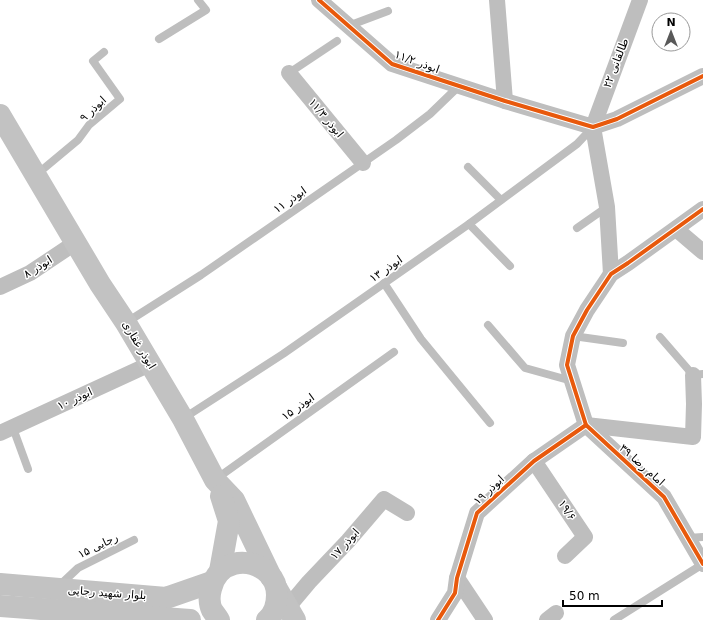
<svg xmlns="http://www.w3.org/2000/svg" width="703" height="620" font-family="'DejaVu Sans','Noto Sans Arabic',sans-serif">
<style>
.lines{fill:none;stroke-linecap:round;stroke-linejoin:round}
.lane{stroke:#bebebe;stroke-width:8}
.street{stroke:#bebebe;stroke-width:16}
.secondary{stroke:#c2c2c2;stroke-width:22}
.cycleway-casing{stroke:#fff;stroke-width:6}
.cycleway{stroke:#e8590c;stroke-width:4}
.labels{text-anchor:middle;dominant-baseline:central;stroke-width:3;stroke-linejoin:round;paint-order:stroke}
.street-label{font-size:11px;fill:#000;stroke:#fff}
</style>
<rect width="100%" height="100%" fill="#fff"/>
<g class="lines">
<g class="lane">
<polyline points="348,26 388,11"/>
<polyline points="159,39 206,10 198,0"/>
<polyline points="289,73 337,41"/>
<polyline points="468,167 501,200"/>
<polyline points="36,175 78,140 89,125 120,99 93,61 104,52"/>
<polyline points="469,224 510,266"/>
<polyline points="577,228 607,207"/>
<polyline points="384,283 421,339 490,423"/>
<polyline points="127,322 201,275 396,140 430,114 459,86"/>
<polyline points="488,325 525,368 572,381"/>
<polyline points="573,336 623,343"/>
<polyline points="660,337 693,375 703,374"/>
<polyline points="184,418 283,354 469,224 577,144 593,127"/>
<polyline points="13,428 28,469"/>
<polyline points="216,479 394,352"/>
<polyline points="688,538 703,537"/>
<polyline points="60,585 78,568 134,540"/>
<polyline points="614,620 703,564"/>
</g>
<g class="street">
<polyline points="319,0 392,64 505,101 593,127 617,119 703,76"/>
<polyline points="497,0 505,101"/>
<polyline points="289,73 363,163"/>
<polyline points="703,209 628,263 611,274 587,310 573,336 567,365 586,425 664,497 703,564"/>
<polyline points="676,229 703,252"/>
<polyline points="611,274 607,207 593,127 640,0"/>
<polyline points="0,287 30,273 75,243"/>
<polyline points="586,425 693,437 694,404 693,375"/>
<polyline points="0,433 150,364"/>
<polyline points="534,461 585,537 565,556"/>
<polyline points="457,578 485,620"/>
<polyline points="288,607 309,582 348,541 384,499 407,513"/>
<polyline points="438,620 455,593 457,578 477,513 534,461 586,425"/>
<polyline points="547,620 556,613"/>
</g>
<g class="secondary">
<polyline points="0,115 100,284 126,323 183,419 215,480 234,500 271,577"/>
<polyline points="220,571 229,521 221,496"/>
<polyline points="0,584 166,598 212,582"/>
<polyline points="277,589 295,620"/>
<polyline points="0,606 190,620"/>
<path d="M219,620c-2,-3 -5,-7 -7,-10 -3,-6 -3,-15 -1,-21 6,-28 37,-34 57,-16 6,6 9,14 9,22 0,10 -3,19 -10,25"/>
</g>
<g class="cycleway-casing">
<g id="cycleway">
<polyline points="319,0 392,64 505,101 593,127 617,119 703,76"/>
<polyline points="703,209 628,263 611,274 587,310 573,336 567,365 586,425 664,497 703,564"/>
<polyline points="438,620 455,593 457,578 477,513 534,461 586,425"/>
</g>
</g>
<use href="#cycleway" class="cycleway"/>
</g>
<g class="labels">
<g class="street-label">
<text transform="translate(417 62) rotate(20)">ابوذر ۱۱/۲</text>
<text transform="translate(616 63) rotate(-69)">طالقانی ۲۲</text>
<text transform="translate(93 109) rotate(-43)">ابوذر ۹</text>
<text transform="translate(326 118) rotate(50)">ابوذر ۱۱/۳</text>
<text transform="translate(290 200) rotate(-35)">ابوذر ۱۱</text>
<text transform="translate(38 267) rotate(-32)">ابوذر ۸</text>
<text transform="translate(386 269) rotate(-35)">ابوذر ۱۳</text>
<text transform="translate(139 345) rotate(59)">ابوذر غفاری</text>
<text transform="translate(75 399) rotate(-25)">ابوذر ۱۰</text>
<text transform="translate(298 407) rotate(-36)">ابوذر ۱۵</text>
<text transform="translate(642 465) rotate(42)">امام رضا ۳۹</text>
<text transform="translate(489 490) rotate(-43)">ابوذر ۱۹</text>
<text transform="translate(567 510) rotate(56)">۱۹/۶</text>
<text transform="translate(345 544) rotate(-48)">ابوذر ۱۷</text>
<text transform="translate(98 546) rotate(-26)">رجایی ۱۵</text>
<text transform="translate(107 593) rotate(4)">بلوار شهید رجایی</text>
</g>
</g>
<g transform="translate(671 32)"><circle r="19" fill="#ffffff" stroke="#999999"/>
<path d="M0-3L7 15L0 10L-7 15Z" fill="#595959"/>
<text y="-6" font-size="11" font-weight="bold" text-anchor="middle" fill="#000000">N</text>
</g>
<path d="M563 600v6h99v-6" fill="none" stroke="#000000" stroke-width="2"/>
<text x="569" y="600" font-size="12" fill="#000000" stroke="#ffffff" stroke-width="3" paint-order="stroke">50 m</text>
</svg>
